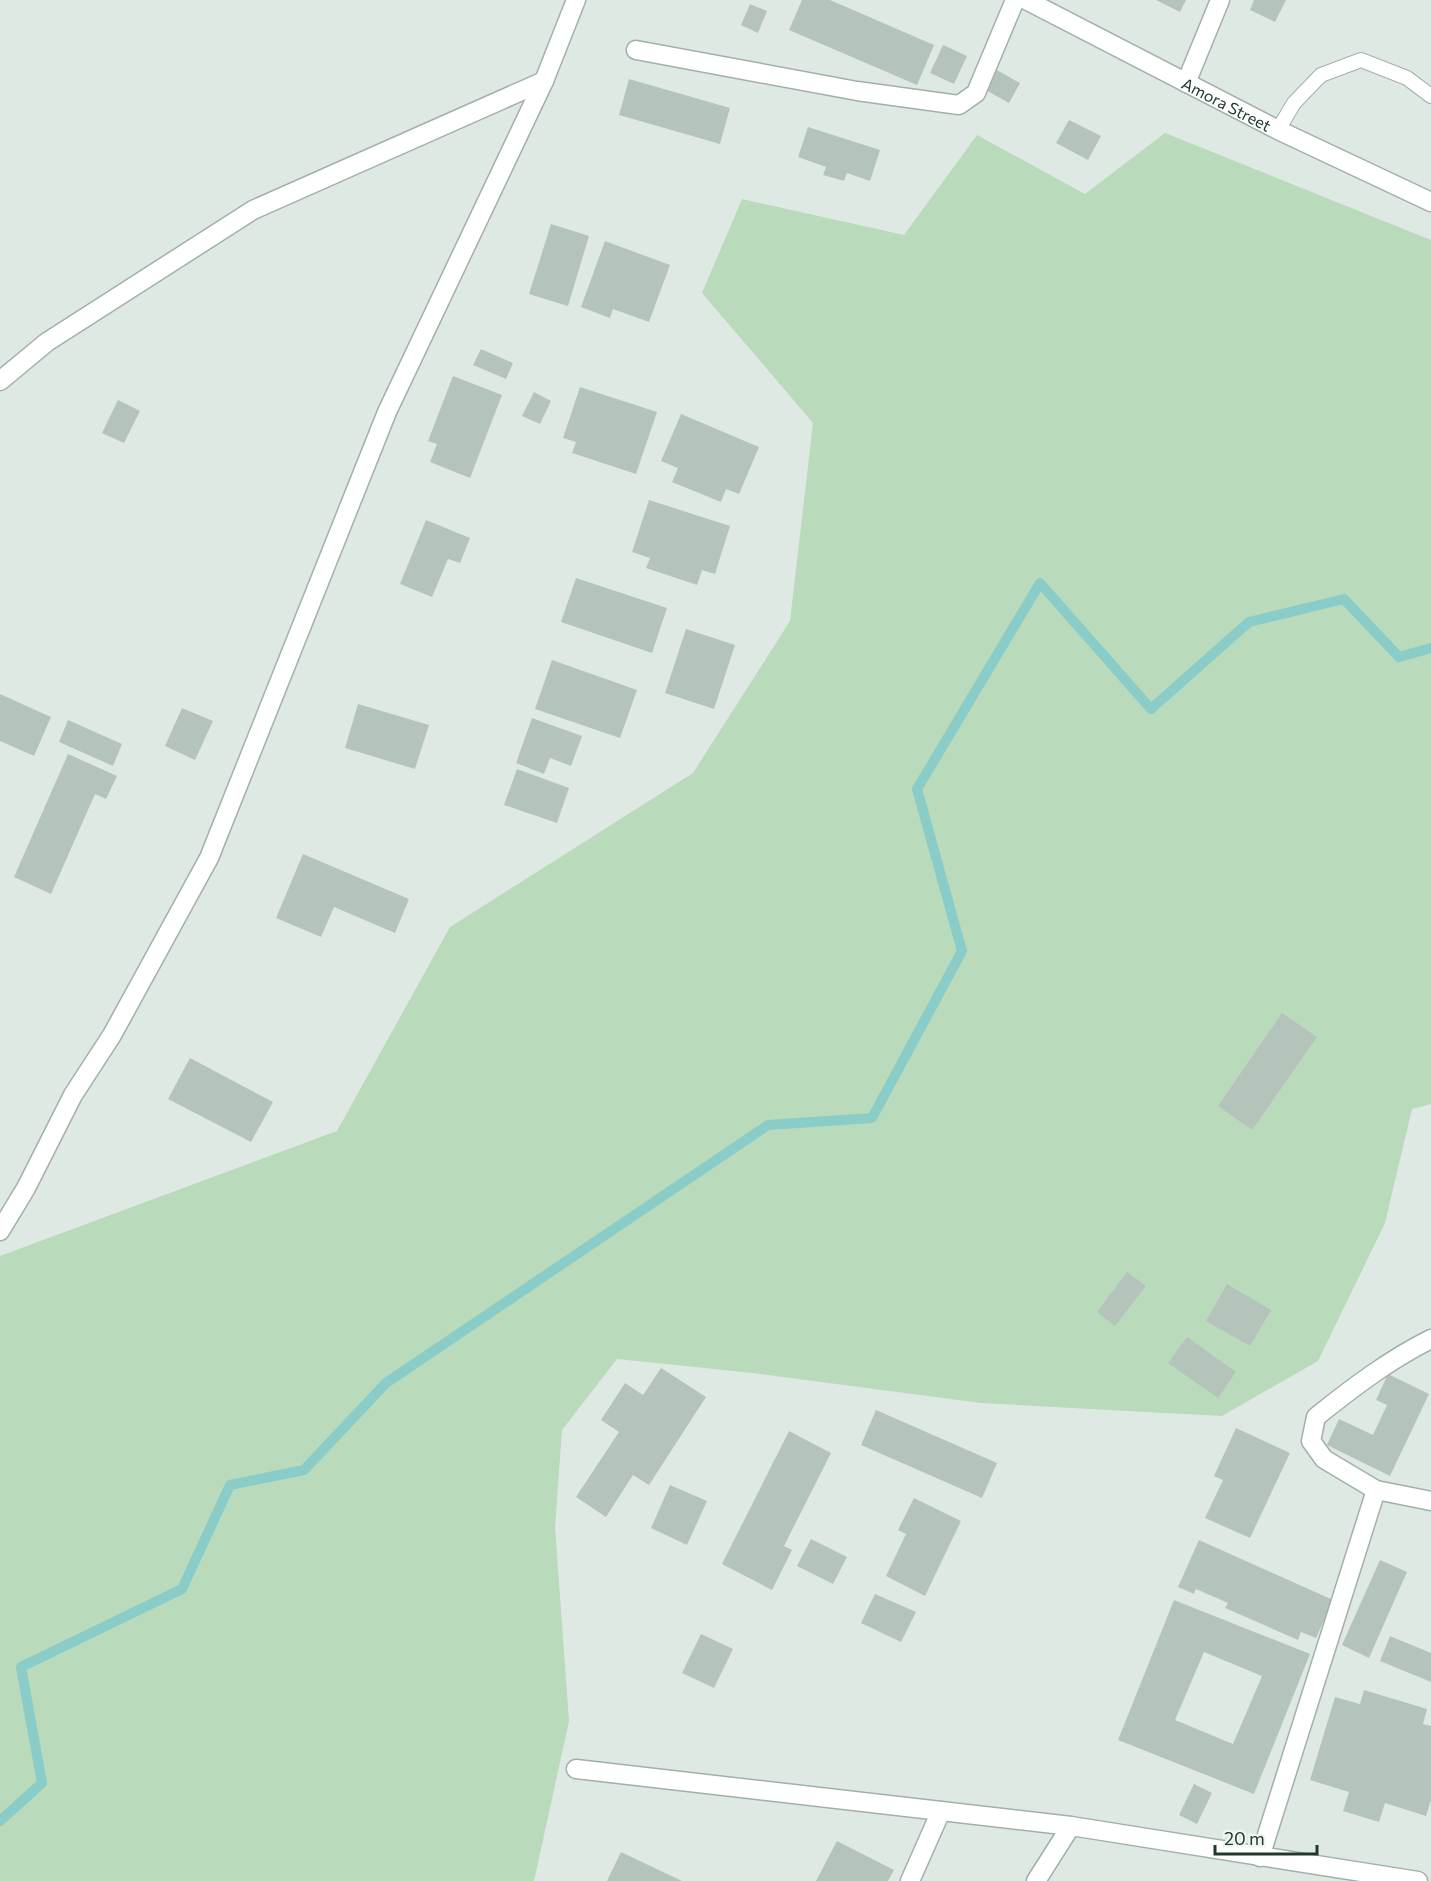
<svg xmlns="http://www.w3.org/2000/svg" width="1431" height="1881" font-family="Commissioner,sans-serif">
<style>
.green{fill:#b9dabb}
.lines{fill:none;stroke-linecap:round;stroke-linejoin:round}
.stream{stroke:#89ccc8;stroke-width:10}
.building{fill:#b5c4bb;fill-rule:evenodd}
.service-casing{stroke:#a2b0a9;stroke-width:16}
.minor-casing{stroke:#a2b0a9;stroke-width:21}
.tertiary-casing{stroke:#a2b0a9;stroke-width:21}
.service{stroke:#fff;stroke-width:14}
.minor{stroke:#fff;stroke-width:18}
.tertiary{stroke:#fff;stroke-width:18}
.labels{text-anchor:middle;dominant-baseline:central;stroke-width:6;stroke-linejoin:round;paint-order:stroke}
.street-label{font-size:16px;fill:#21382d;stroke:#eff6f1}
</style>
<rect width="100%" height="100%" fill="#dfe9e3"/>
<polygon class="green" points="1165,133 1431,240 1431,1104 1412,1109 1385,1223 1318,1361 1222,1416 981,1403 753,1373 617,1359 562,1430 555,1527 569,1721 534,1881 0,1881 0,1256 337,1131 450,927 693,773 790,621 813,423 702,293 742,199 904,235 977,135 1085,194"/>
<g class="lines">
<polyline class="stream" points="0,1821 42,1783 21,1667 182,1589 230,1485 304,1470 386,1383 768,1125 872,1118 962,951 917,789 1040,583 1151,709 1249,622 1344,599 1399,657 1431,648"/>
</g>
<g class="building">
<polygon points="802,0 830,0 934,45 917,85 789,30"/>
<polygon points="1156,0 1186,0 1180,12"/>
<polygon points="1254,0 1286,0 1275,22 1250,10"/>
<polygon points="750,4 767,11 758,33 741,25"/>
<polygon points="943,45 967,56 954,84 930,73"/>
<polygon points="995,69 1020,83 1009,103 984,89"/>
<polygon points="629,79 730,108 720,144 619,115"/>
<polygon points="1069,120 1101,136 1088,160 1056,143"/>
<polygon points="808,127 880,150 870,181 847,173 844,181 823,175 826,167 798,157"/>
<polygon points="551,224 589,236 568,306 529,294"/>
<polygon points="605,241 670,265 649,322 613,309 610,318 581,307"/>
<polygon points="481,349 513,363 506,379 473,365"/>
<polygon points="453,376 502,395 470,478 430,462 437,444 428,441"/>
<polygon points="580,387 657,412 636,474 572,453 576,442 563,438"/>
<polygon points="534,392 551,401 540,424 522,416"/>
<polygon points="118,400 140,411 124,443 102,433"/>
<polygon points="681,414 759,447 739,494 726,489 721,502 672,482 678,468 661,461"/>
<polygon points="649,500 730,526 715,574 702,570 697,585 646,568 650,558 632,552"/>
<polygon points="426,520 470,538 460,563 448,559 432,597 400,584"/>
<polygon points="576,578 667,608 652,653 561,622"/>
<polygon points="686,629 735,645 714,709 665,693"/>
<polygon points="552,660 637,690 620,738 535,709"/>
<polygon points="0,694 51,717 34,756 0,741"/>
<polygon points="358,704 429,725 415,769 345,748"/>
<polygon points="182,708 213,721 195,760 165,746"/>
<polygon points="532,718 582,736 571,766 550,758 544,774 516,763"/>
<polygon points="68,720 122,744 113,766 59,742"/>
<polygon points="68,754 117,776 106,799 95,794 51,894 14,877"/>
<polygon points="517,769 569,788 557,823 504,805"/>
<polygon points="303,854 409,899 395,933 334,907 321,937 276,918"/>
<polygon points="1282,1013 1317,1037 1252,1130 1218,1106"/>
<polygon points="190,1058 273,1102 251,1142 168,1099"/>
<polygon points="1127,1272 1146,1286 1115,1326 1097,1312"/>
<polygon points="1227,1284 1271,1310 1250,1346 1206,1321"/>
<polygon points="1187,1337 1236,1372 1218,1398 1168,1363"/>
<polygon points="661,1368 706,1397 649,1485 633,1475 606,1517 576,1497 619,1432 601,1420 625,1383 643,1395"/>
<polygon points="1388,1374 1429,1394 1390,1476 1327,1445 1339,1419 1373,1435 1387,1405 1376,1400"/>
<polygon points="876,1410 997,1463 982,1498 861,1445"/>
<polygon points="1236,1428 1290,1453 1250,1538 1205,1518 1223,1480 1214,1476"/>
<polygon points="789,1431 831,1453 784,1546 792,1550 772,1590 722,1564"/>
<polygon points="670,1485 707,1501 687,1545 651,1528"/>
<polygon points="914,1498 961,1521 925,1596 886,1576 906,1534 898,1530"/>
<polygon points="811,1539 847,1557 833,1584 797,1566"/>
<polygon points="1199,1540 1333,1600 1316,1638 1301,1632 1298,1640 1225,1608 1228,1603 1196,1589 1194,1594 1178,1587"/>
<polygon points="1380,1560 1407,1572 1369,1658 1342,1645"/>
<polygon points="875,1594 916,1612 901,1642 861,1623"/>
<path d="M1174,1600l136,54 -56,140 -136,-54zM1204,1652l58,24 -29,68 -58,-24z"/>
<polygon points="701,1634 733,1649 714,1688 682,1673"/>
<polygon points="1390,1636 1431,1653 1431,1682 1380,1661"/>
<polygon points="1364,1690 1427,1709 1423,1724 1431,1726 1431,1800 1426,1816 1385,1803 1379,1822 1343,1811 1349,1792 1310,1780 1335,1697 1360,1704"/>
<polygon points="1194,1784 1212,1793 1197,1824 1179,1815"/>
<polygon points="837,1841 894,1870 888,1881 816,1881"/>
<polygon points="621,1852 682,1881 607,1881"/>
</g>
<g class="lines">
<g class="service-casing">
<polyline id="service" points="1278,130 1294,103 1321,75 1361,60 1407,78 1431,96"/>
</g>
<g class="minor-casing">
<g id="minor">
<polyline points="636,50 857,91 959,105 976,93 1015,0"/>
<polyline points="1186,83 1220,0"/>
<polyline points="0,381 47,342 253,210 544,81"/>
<polyline points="0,1231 26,1188 73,1095 112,1035 209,858 387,412 544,81 576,0"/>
<path d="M1431,1339c-42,21 -79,49 -115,78l-5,24 13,18 52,31 55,11"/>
<polyline points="576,1769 1071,1826 1418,1881"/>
<polyline points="1260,1857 1376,1490"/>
<polyline points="910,1881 941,1811"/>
<polyline points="1036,1881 1071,1826"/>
</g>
</g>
<g class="tertiary-casing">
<g id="tertiary">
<path id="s1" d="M1026,0l252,130 153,72"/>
</g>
</g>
<use href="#service" class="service"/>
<use href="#minor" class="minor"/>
<use href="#tertiary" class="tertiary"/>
</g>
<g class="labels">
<g class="street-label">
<text stroke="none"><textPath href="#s1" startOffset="226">Amora Street</textPath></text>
</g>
</g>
<path d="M1215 1845v9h102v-9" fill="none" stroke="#21382d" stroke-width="3"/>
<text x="1224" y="1845" font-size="18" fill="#21382d" stroke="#eff6f1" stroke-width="4.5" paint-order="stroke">20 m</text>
</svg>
